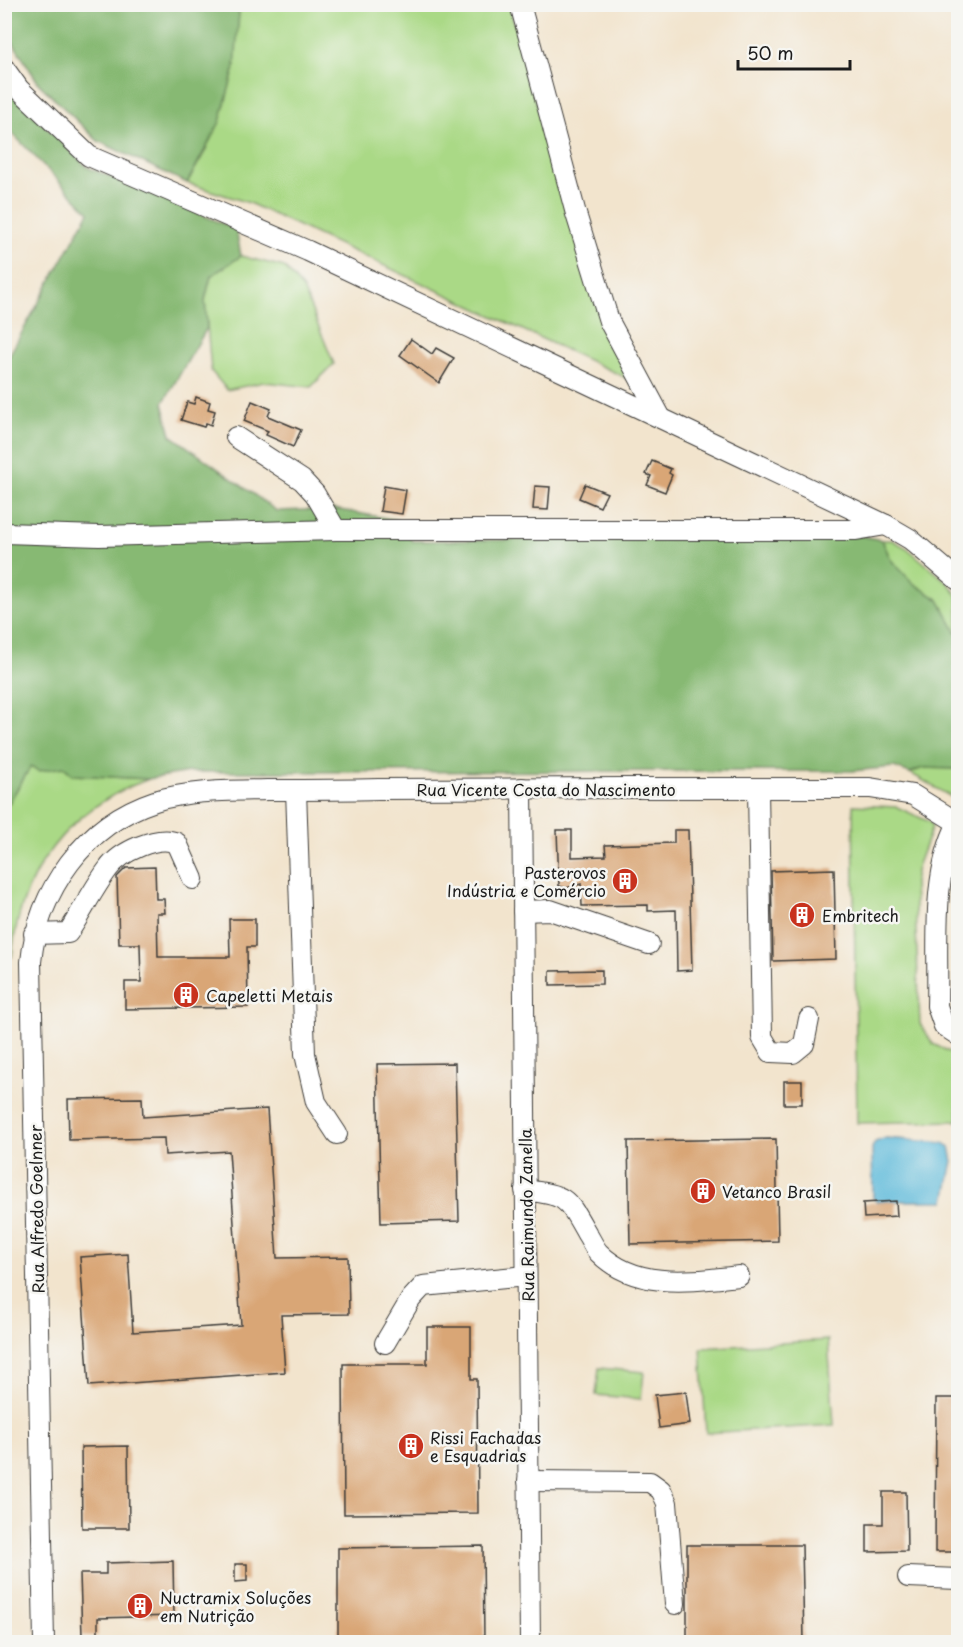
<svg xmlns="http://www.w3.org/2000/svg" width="963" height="1647" font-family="'Playpen Sans',sans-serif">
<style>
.green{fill:#aad986;stroke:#637a51;stroke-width:1.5}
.forest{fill:#87b973;stroke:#526a48;stroke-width:1.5}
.water{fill:#5cb9da;stroke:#3c6a7b;stroke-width:1.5}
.building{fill:#d9a676}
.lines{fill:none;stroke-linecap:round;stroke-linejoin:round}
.minor-casing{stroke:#3c3a37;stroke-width:22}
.minor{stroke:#fff;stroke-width:20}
.labels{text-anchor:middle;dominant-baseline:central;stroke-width:5;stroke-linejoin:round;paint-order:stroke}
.street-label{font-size:16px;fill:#1c1c1c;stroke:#f6f6f2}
.poi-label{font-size:16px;fill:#1c1c1c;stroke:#f6f6f2;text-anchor:start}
</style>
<rect width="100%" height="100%" fill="#f6f6f2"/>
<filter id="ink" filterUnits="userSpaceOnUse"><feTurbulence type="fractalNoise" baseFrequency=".0167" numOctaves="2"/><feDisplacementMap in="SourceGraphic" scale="12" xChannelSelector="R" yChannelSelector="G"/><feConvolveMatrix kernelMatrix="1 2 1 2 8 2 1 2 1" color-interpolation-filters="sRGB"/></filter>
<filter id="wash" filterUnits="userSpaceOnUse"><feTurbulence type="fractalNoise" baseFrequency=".008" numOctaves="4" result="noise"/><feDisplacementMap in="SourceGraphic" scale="24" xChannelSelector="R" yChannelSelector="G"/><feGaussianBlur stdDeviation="1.35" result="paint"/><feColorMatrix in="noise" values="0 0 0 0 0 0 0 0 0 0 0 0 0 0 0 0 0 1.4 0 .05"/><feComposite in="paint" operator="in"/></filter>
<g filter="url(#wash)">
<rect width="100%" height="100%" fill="#f2e4cd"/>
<g class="green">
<polygon points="232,5 509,5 566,209 633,381 249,203 187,183 206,150 239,13"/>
<polygon points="241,256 284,267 303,289 334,364 311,387 264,382 227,390 211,371 205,300 211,276"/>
<polygon points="882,540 892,540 907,548 948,583 958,596 958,635 939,600 913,584 891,560"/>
<path d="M31,766l7,5 26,-4 9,8 76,4c-81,29 -130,93 -137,178h-7v-148z"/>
<polygon points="923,768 958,769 958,801 910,773"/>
<polygon points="853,805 897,807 930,822 932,827 917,867 914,882 920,1024 933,1044 958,1056 958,1121 857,1123"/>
<polygon points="828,1340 834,1425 706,1433 701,1348"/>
<polygon points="599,1368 644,1372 641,1399 596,1395"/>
</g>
<g class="forest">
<polygon points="5,4 232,5 239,13 235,67 220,122 187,183 98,141 39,84 5,30"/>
<polygon points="4,82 12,94 87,167 236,229 241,256 211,276 205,300 207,328 163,403 171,435 277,511 334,509 397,520 412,541 862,536 882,540 891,560 913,583 939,600 958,635 958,769 923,768 910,773 894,767 852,771 189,772 148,779 73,775 64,767 38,771 31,766 5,809 5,363 89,212 5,126"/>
</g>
<polygon class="water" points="886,1138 944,1143 950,1147 953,1161 945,1201 876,1201 873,1198 872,1148 875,1142"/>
<g id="blocks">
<g class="building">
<polygon points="411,339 432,354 436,348 454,358 439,383 400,355"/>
<polygon points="196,397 210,402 208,409 215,411 211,425 206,423 204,427 181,420 187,402 194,404"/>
<polygon points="252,401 271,409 268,416 301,430 293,447 266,435 268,431 244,421"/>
<polygon points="652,461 671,469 669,473 672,475 665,492 647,485 651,476 646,474"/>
<polygon points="585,484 607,493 600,507 579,498"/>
<polygon points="384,486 406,490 402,514 380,511"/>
<polygon points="535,486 550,487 548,510 533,509"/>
<polygon points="557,830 572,830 572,857 606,856 605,845 674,843 674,830 688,830 692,970 677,971 676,910 648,911 648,905 582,906 581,884 566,888 559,886"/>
<polygon points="155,867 156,899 164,899 165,913 157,913 158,957 230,957 229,919 255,919 255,947 247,947 248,1007 125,1009 125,982 141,982 140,944 119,944 117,877 126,868"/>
<polygon points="834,869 836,959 773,961 771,871"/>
<polygon points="602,970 602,984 550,985 550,971"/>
<polygon points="455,1063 459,1221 381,1223 377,1064"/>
<rect x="784" y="1081" width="18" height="23"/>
<polygon points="142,1098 143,1117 267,1109 277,1258 348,1257 349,1314 281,1315 285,1372 89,1386 80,1257 128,1254 133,1332 241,1325 229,1151 165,1155 164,1138 69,1140 68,1099"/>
<polygon points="776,1139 778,1241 630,1244 628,1141"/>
<polygon points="896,1201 897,1216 864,1218 863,1203"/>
<polygon points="427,1327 471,1327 471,1379 477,1379 478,1513 344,1514 343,1364 427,1364"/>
<polygon points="686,1392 690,1424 659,1428 655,1395"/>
<polygon points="936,1398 958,1398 958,1552 935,1552"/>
<polygon points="128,1446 129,1528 82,1528 81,1447"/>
<polygon points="883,1492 906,1492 907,1551 867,1552 867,1524 883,1524"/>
<polygon points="687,1545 802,1545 804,1642 687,1642"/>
<polygon points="483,1546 484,1642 338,1642 338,1548"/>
<polygon points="173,1561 174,1616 98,1618 98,1636 82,1636 80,1574 106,1574 106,1563"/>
<polygon points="235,1564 247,1564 247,1581 235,1582"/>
</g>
</g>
</g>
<g filter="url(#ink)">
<use href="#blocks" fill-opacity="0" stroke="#3c3a37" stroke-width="1.5"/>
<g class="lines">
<g class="minor-casing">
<g id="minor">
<polyline points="520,4 576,214 609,321 661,418"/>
<polyline points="4,68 19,89 89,156 308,251 886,525 910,539 958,580"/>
<polyline points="236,437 302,480 315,494 336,530"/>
<polyline points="4,533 99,536 336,530 856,530 886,525"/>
<polyline points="522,788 530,1642"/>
<polyline points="758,788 762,1037 771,1052 793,1053 804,1044 809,1019"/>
<polyline points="296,790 305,1054 316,1102 337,1134"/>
<path d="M958,823c-28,54 -19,123 -21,183l7,20 14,9"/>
<polyline points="523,911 550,910 649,944"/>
<path d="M34,934l34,-1c14,-21 25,-44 40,-64 12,-17 50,-35 69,-26l16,36"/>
<path d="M525,1190c43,6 41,7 62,44 4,6 7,14 12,19 37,37 92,28 140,23"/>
<polyline points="385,1343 411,1299 423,1286 526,1276"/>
<polyline points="528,1481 650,1482 661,1490 667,1503 675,1604"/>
<polyline points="908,1577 958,1579"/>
<path d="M44,1642l-13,-680c7,-72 54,-138 124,-161 36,-11 74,-10 112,-11 37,0 74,0 112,-1 164,-1 327,-1 491,-1l43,7 45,28"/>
</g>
</g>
<use href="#minor" class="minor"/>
</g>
</g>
<defs>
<g id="building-disc" transform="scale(1.35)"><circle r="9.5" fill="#c8321e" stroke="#f6f6f2"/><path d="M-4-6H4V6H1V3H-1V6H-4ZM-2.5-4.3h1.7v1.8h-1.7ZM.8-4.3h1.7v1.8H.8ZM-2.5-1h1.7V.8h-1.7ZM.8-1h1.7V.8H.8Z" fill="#fff"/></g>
</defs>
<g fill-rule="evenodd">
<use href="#building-disc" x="625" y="881"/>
<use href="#building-disc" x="802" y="915"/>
<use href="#building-disc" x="186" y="995"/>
<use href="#building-disc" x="703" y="1191"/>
<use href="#building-disc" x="411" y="1446"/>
<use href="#building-disc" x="140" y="1606"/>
</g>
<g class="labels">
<g class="street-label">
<text x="546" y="789">Rua Vicente Costa do Nascimento</text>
<text transform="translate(36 1209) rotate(-91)">Rua Alfredo Goelnner</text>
<text transform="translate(526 1215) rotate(-91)">Rua Raimundo Zanella</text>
</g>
<g class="poi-label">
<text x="606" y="872" text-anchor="end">Pasterovos<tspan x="606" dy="18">Indústria e Comércio</tspan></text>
<text x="822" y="915">Embritech</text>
<text x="206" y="995">Capeletti Metais</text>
<text x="722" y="1191">Vetanco Brasil</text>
<text x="430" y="1437">Rissi Fachadas<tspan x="430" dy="18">e Esquadrias</tspan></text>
<text x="160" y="1597">Nuctramix Soluções<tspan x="160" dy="18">em Nutrição</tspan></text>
</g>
</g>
<rect width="963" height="1647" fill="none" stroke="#f6f6f2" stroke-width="24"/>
<path d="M738 60v9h112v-9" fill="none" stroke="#1c1c1c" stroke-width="3"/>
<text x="747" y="60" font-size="18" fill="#1c1c1c" stroke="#f6f6f2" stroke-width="4.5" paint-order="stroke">50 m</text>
</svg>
